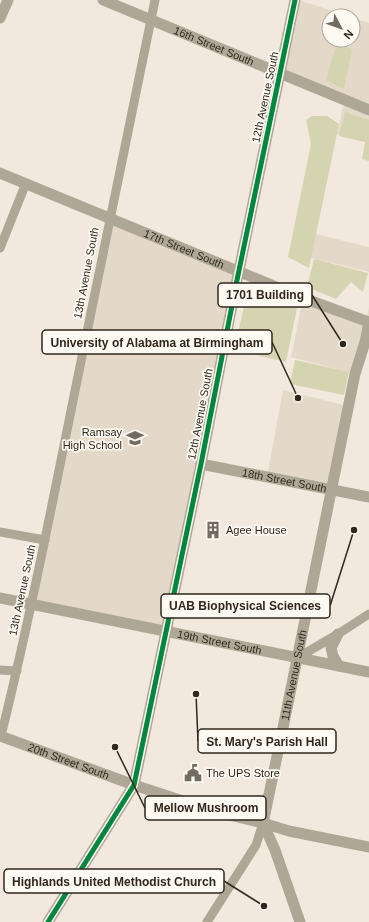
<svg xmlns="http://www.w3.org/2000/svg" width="369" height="922" font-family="Arial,sans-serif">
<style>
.education{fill:#e4d9c9}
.green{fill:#d4d4b0}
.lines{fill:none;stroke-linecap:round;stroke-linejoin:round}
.minor{stroke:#afa796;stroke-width:9}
.tertiary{stroke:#afa796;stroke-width:11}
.cycleway-casing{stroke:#fdf9f3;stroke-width:8}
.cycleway{stroke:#00873e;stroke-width:5}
.labels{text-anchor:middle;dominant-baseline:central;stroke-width:3.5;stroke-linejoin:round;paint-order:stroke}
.street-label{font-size:11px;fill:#30271d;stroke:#fdf9f3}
.poi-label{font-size:11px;fill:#30271d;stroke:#fdf9f3;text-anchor:start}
.leader{fill:none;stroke:#30271d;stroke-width:1.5}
.callout-dot{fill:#30271d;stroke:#fdf9f3;stroke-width:1.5}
.callout{fill:#fdf9f3;stroke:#30271d;stroke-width:1.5}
.callout-label{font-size:12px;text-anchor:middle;font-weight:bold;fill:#30271d}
</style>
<rect width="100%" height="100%" fill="#f3e8dd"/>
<g class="education">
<polygon points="299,0 348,16 329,16 329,40 353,40 353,18 369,23 369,143 337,135 344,101 280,73"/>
<polygon points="109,218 239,272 166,631 32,604"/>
<polygon points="316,234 369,247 369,272 311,258"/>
<polygon points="303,298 366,321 369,307 369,322 332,490 267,477 283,390 344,405 355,374 291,357"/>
</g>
<g class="green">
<polygon points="338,45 352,49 344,89 326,80 334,52"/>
<polygon points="345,112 369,120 369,161 362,159 365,142 339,136"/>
<polygon points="312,116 327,116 339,124 309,268 288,257 311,144 306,120"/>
<polygon points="314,259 368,273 363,292 351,282 336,299 307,287"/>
<polygon points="248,289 297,308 286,362 234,350"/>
<polygon points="295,360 349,372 344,395 290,384"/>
</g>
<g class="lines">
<g class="minor">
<polyline points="0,248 26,183"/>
<polyline points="0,532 45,540"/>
<polyline points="297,658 338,634 369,614"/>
<polyline points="0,670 17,671"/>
<path d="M0,737l1,-1c29,-118 52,-236 76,-355 25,-127 51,-254 78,-381"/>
<polyline points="207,922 256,845 263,823"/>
</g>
<g class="tertiary">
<path id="s1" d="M103,0l266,110"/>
<polyline points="0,18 8,0"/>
<path id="s2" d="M0,173l303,125 66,24"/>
<path id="s3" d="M201,464l168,33"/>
<path id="s4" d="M0,598l369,74"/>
<polyline points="338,634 331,648 333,656 339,666"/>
<path id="s5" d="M0,736l134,49 79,26 50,12 26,8 80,16"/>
<path id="s6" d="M263,823l21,-100 71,-349 10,-32 4,-20"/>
<polyline points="263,823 275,850 300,922"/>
<polyline points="48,922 134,785 201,464 237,280 280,73 295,0"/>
</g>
<g class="cycleway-casing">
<polyline id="cycleway" points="48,922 134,785 201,464 237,280 280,73 295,0"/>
</g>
<use href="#cycleway" class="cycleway"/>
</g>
<defs>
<g id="school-bare" transform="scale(1.38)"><path d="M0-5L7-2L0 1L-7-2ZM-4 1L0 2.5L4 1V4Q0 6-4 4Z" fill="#746b60" stroke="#fdf9f3" stroke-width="2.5" paint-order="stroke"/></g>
<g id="building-bare" transform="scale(1.38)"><path d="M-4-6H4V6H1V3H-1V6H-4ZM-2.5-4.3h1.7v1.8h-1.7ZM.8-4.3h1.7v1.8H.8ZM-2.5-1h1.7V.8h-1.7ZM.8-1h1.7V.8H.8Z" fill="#746b60" stroke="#fdf9f3" stroke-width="2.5" paint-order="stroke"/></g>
<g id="civic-bare" transform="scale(1.38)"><path d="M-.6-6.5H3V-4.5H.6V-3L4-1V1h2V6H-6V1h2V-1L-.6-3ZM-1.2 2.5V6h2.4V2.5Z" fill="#746b60" stroke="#fdf9f3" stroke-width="2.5" paint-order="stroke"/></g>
</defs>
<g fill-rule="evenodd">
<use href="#school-bare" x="135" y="438"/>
<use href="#building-bare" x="213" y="530"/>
<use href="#civic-bare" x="193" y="773"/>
</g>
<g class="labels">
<g class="street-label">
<text stroke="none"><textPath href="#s1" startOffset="120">16th Street South</textPath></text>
<text transform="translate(265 97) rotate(-78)">12th Avenue South</text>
<text stroke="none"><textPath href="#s2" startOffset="199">17th Street South</textPath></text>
<text transform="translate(86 273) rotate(-79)">13th Avenue South</text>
<text transform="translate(200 414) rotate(-79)">12th Avenue South</text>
<text stroke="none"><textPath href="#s3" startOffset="85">18th Street South</textPath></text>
<text transform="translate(22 590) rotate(-78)">13th Avenue South</text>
<text stroke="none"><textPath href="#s4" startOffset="224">19th Street South</textPath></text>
<text stroke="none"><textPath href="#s6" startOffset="151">11th Avenue South</textPath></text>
<text stroke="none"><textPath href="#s5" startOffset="73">20th Street South</textPath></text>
</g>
<g class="poi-label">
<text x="122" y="432" text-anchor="end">Ramsay<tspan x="122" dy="13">High School</tspan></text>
<text x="226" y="530">Agee House</text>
<text x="206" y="773">The UPS Store</text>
</g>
</g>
<path class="leader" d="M343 344L312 295M298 398L272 342M354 530L330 606M196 694L198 741M115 747L145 808M264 906L224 881"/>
<g class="callout-dot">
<circle cx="343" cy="344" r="4"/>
<circle cx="298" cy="398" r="4"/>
<circle cx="354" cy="530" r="4"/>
<circle cx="196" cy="694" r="4"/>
<circle cx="115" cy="747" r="4"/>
<circle cx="264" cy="906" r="4"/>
</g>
<g class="callout">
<rect x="218" y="283" width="94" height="24" rx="4"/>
<rect x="42" y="330" width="230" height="24" rx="4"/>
<rect x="161" y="594" width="169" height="24" rx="4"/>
<rect x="198" y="729" width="138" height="24" rx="4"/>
<rect x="145" y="796" width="121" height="24" rx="4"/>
<rect x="4" y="869" width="220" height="24" rx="4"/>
</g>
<g class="callout-label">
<text x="265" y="299">1701 Building</text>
<text x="157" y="347">University of Alabama at Birmingham</text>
<text x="245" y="610">UAB Biophysical Sciences</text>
<text x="267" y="746">St. Mary's Parish Hall</text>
<text x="206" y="812">Mellow Mushroom</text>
<text x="114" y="886">Highlands United Methodist Church</text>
</g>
<g transform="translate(341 28) rotate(131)"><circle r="19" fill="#fdf9f3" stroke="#aba59d"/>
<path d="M0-3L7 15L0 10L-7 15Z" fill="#746b60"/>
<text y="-6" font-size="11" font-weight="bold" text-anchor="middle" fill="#30271d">N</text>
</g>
</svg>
